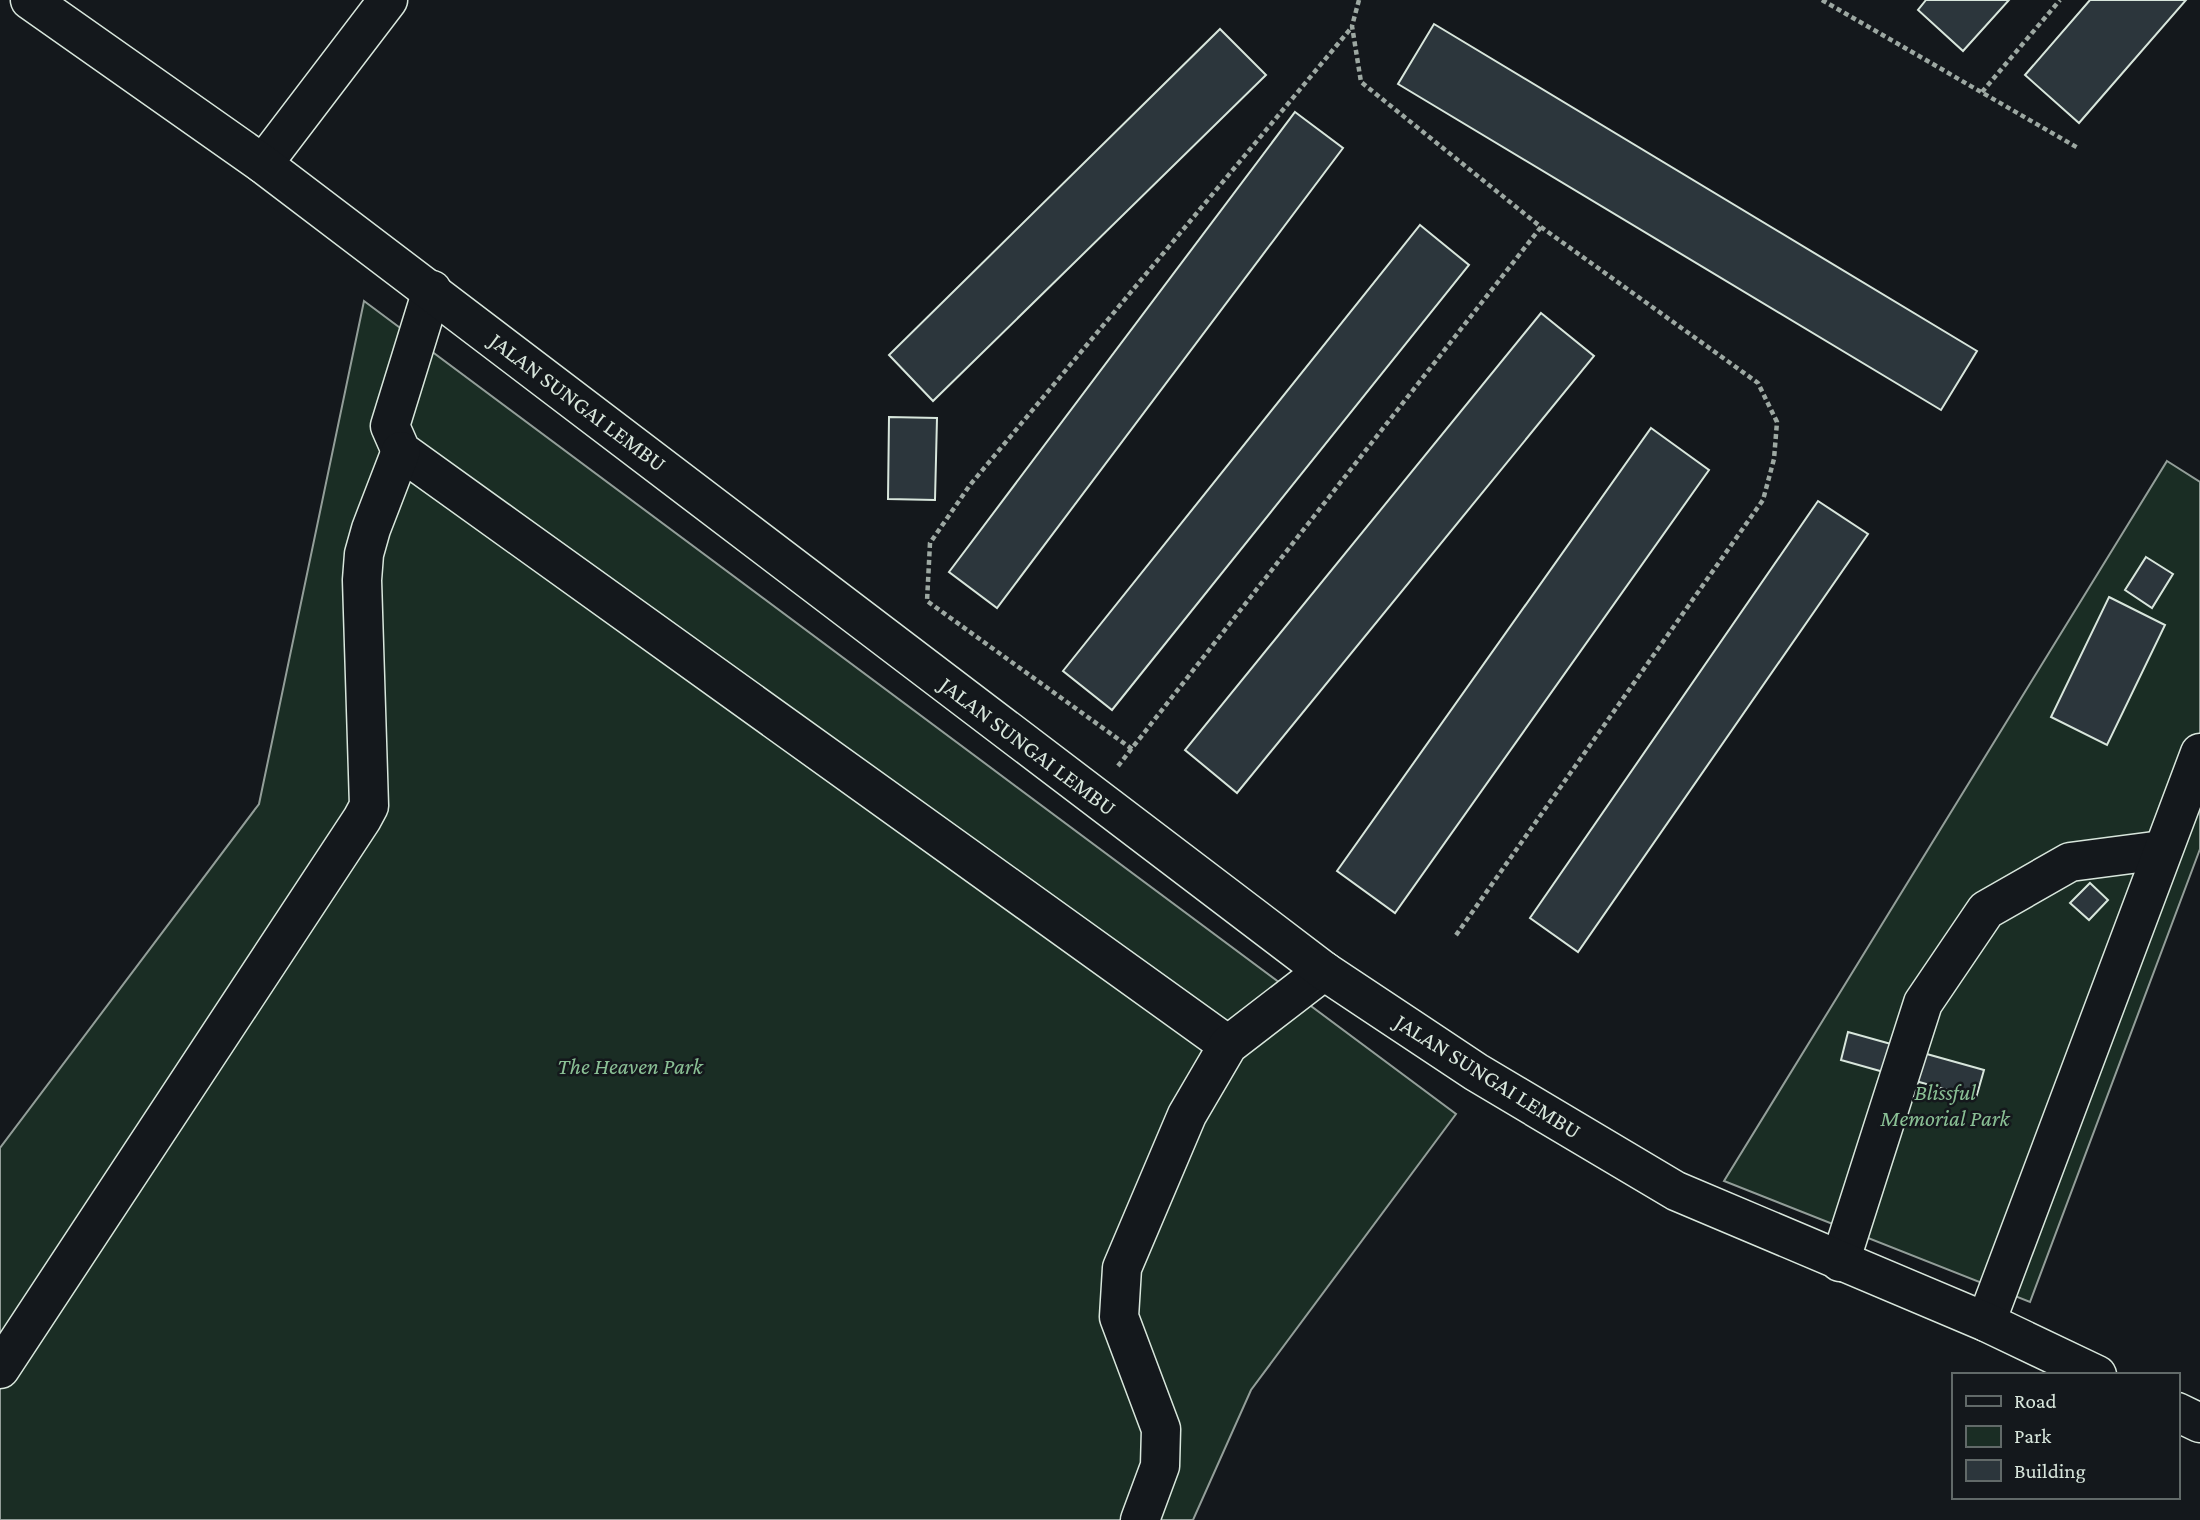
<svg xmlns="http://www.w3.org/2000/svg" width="2200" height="1520" font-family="'Crimson Pro',serif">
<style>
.green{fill:#1a2d24;stroke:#939e99;stroke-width:2}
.building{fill:#2c363c;stroke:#d8e6dc;stroke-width:2}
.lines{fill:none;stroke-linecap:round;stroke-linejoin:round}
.minor-casing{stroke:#d8e6dc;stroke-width:41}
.major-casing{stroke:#d8e6dc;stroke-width:41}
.path{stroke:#9da8a2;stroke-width:4.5;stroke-dasharray:5 3.5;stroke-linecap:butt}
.minor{stroke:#14181c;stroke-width:38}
.major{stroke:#14181c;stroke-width:38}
.labels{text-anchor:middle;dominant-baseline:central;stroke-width:5;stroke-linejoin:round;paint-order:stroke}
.street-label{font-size:23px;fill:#d8e6dc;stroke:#14181c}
.park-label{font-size:23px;font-style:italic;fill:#8ac095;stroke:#14181c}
</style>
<rect width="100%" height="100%" fill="#14181c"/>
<g class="green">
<polygon points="364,301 1456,1114 1251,1390 1193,1520 0,1520 0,1148 259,804"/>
<polygon points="2167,461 2200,482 2200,849 2030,1302 1724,1181"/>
</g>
<g class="building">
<polygon points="1926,0 2009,0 1963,51 1918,10"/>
<polygon points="2090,0 2186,0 2079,123 2025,75"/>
<polygon points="1434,24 1977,351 1941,410 1398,84"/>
<polygon points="1220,29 1266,75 933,401 889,355"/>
<polygon points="1295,112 1343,148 997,608 949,572"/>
<polygon points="1420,225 1469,265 1112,710 1063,671"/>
<polygon points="1541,313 1594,356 1237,793 1185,750"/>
<polygon points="889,417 937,418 935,500 888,499"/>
<polygon points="1651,428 1709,470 1395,913 1337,871"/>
<polygon points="1818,501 1868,534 1578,952 1530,918"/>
<polygon points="2146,557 2173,574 2152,608 2125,590"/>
<polygon points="2109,597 2165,625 2107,745 2051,717"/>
<polygon points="2090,883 2108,900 2089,920 2070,903"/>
<polygon points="1848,1032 1984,1070 1976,1098 1841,1060"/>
</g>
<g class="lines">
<g class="minor-casing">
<g id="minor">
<polyline points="263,164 388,0"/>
<polyline points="432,290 390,426 401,451 1228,1045"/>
<polyline points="1840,1262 1923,1003 1986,910 2070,862 2162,850"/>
<polyline points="1986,1322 2200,753"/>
<polyline points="0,1369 362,819 369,806 362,580 364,554 371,529 401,451"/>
<polyline points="1140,1520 1160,1466 1161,1429 1119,1317 1122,1268 1187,1115 1228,1045 1324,971"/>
</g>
</g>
<g class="major-casing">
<g id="major">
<polyline points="30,0 263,164 1324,971 1476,1072 1676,1191 1986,1322 2097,1375"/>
<polyline points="2177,1412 2200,1423"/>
</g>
</g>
<g class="path">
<polyline points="1359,0 1352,26 1361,82 1541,227 1758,383 1777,422 1774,459 1763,500 1454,938"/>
<polyline points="1822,0 2078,148"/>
<polyline points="1982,92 2060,0"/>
<polyline points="1132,749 927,601 930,543 970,485 1352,27"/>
<polyline points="1118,766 1541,227"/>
</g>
<use href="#minor" class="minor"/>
<use href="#major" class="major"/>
</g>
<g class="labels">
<g class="street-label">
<text transform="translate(578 402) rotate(37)">JALAN SUNGAI LEMBU</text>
<text transform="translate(1028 746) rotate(37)">JALAN SUNGAI LEMBU</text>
<text transform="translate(1488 1076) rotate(32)">JALAN SUNGAI LEMBU</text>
</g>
<g class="park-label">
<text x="630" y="1066">The Heaven Park</text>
<text x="1945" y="1092">Blissful<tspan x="1945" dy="26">Memorial Park</tspan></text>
</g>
</g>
<rect x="1952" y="1373" width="228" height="126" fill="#14181c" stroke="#626a69" stroke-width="2"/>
<rect x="1966" y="1396" width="35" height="10" fill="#14181c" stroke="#626a69" stroke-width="2"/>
<text x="2014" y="1408" font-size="21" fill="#d8e6dc">Road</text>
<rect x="1966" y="1426" width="35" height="21" fill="#1a2d24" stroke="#626a69" stroke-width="2"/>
<text x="2014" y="1443" font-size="21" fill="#d8e6dc">Park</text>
<rect x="1966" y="1460" width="35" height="21" fill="#2c363c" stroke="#626a69" stroke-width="2"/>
<text x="2014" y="1478" font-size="21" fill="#d8e6dc">Building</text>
</svg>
